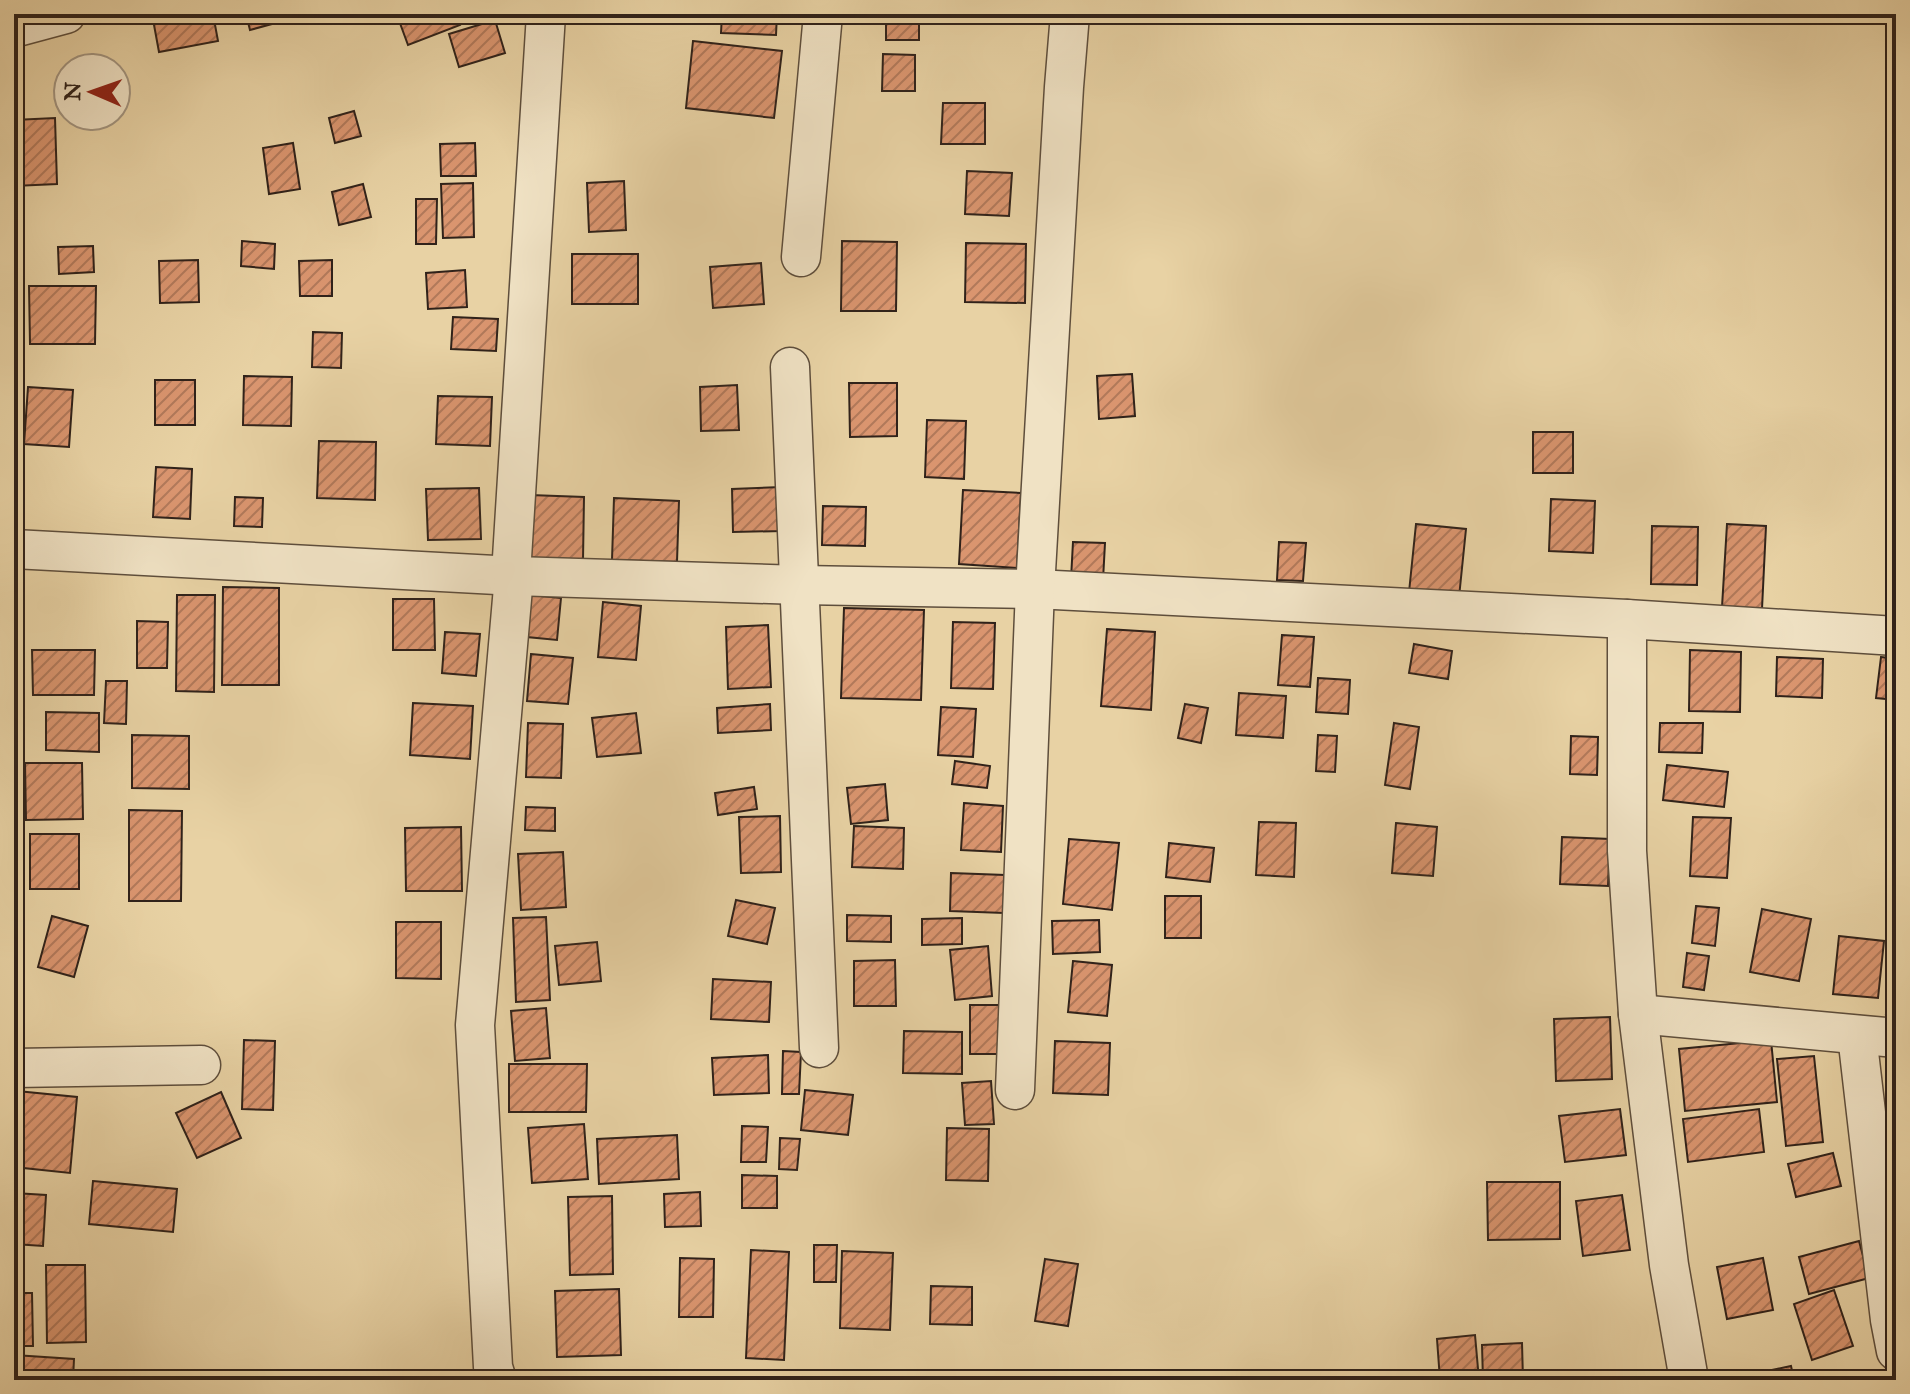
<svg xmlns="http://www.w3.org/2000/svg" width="1910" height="1394" font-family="'IM FELL Great Primer',serif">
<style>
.building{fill:url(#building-hatch);stroke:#30221a;stroke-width:2}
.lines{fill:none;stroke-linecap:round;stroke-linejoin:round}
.minor-casing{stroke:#5e4e3c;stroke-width:41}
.minor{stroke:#f0e2c4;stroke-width:38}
</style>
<defs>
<pattern id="building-hatch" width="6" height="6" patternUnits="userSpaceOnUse" patternTransform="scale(2)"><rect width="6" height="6" fill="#da956f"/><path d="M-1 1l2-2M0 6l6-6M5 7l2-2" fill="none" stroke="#b1795a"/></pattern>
</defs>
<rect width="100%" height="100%" fill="#e8d2a4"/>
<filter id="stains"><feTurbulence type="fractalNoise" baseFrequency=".0025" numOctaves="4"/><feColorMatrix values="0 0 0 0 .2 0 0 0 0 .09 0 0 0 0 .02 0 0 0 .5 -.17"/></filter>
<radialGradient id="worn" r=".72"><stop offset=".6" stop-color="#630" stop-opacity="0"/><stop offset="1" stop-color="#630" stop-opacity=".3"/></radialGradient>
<g class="building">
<polygon points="152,14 213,14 218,41 159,52"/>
<polygon points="246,14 281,14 283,21 250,30"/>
<polygon points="456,14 460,25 408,45 397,15"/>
<polygon points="722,14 777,14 776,35 721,33"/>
<rect x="886" y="14" width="33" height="26"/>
<polygon points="495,20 505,53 459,67 449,34"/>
<polygon points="693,41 782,51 774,118 686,108"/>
<polygon points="883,54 915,55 915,91 882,91"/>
<polygon points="943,103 985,103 985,144 941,144"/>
<polygon points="354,111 361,136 335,143 329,118"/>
<polygon points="55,118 57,184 14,186 14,120"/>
<polygon points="293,143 300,189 269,194 263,148"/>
<polygon points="475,143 476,176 441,176 440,144"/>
<polygon points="967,171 1012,173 1009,216 965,214"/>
<polygon points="624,181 626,230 589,232 587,183"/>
<polygon points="473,183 474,237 443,238 441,184"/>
<polygon points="363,184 371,217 339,225 332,192"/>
<polygon points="416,199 437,199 436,244 416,244"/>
<polygon points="242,241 275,244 274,269 241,266"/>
<polygon points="842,241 897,242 896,311 841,311"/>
<polygon points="966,243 1026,244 1025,303 965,302"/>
<polygon points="93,246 94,272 59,274 58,247"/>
<rect x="572" y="254" width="66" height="50"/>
<polygon points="198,260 199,302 160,303 159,261"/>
<polygon points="332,260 332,296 300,296 299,261"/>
<polygon points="761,263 764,304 713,308 710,267"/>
<polygon points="465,270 467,307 428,309 426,273"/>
<polygon points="29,286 96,286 95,344 30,344"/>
<polygon points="453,317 498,319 496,351 451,349"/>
<polygon points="313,332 342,333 341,368 312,367"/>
<polygon points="1132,374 1135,416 1099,419 1097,376"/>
<polygon points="244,376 292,377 291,426 243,425"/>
<rect x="155" y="380" width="40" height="45"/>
<polygon points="849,383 897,383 897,436 850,437"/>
<polygon points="737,385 739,430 701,431 700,387"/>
<polygon points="28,387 73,390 69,447 24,444"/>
<polygon points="438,396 492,397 490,446 436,444"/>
<polygon points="927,420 966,421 964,479 925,477"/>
<rect x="1533" y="432" width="40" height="41"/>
<polygon points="319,441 376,442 375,500 317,498"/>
<polygon points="156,467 192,469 190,519 153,517"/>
<polygon points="781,487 782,531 733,532 732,489"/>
<polygon points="479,488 481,539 428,540 426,489"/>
<polygon points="963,490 1021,493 1017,568 959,564"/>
<polygon points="530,495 584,497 583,560 528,559"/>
<polygon points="235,497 263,498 262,527 234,526"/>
<polygon points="614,498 679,501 677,562 612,560"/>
<polygon points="1551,499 1595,501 1593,553 1549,551"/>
<polygon points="823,506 866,507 865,546 822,545"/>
<polygon points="1416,524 1466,529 1458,607 1408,602"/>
<polygon points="1727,524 1766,526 1762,609 1722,607"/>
<polygon points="1652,526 1698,527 1697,585 1651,584"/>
<polygon points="1073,542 1105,543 1103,580 1071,579"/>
<polygon points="1279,542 1306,543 1303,581 1277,580"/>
<polygon points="223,587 279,588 279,685 222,685"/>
<polygon points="177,595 215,595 214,692 176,691"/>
<polygon points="531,595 561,598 557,640 527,637"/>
<polygon points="393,599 434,599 435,650 393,650"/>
<polygon points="603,602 641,606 636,660 598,657"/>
<polygon points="844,608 924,610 921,700 841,698"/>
<polygon points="137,621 168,622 167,668 137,668"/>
<polygon points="953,622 995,623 993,689 951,688"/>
<polygon points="768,625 771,687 728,689 726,627"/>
<polygon points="1107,629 1155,632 1151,710 1101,706"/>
<polygon points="445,632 480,634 476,676 442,673"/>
<polygon points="1282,635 1314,637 1310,687 1278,685"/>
<polygon points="1414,644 1452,651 1448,679 1409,673"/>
<polygon points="32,650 95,650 94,695 33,695"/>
<polygon points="1690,650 1741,652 1740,712 1689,711"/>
<polygon points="531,654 573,658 568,704 527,701"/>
<polygon points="1777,657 1823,659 1822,698 1776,696"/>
<polygon points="1881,657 1896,659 1896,700 1876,698"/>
<polygon points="1318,678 1350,680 1348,714 1316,712"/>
<polygon points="106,681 127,681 126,724 104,723"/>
<polygon points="1239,693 1286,696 1283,738 1236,735"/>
<polygon points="413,703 473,706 470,759 410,755"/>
<polygon points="770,704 771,730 718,733 717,708"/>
<polygon points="1185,704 1208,708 1201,743 1178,738"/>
<polygon points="941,707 976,709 973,757 938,755"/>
<polygon points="46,712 99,713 99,752 46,750"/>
<polygon points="636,713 641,753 597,757 592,718"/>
<polygon points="528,723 563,724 561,778 526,777"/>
<polygon points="1394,723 1419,727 1410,789 1385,785"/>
<polygon points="1660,723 1703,723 1702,753 1659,752"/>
<polygon points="132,735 189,736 189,789 132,788"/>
<polygon points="1318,735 1337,736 1335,772 1316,771"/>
<polygon points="1571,736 1598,737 1597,775 1570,774"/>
<polygon points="955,761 990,766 987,788 952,784"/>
<polygon points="25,763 82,763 83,819 26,820"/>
<polygon points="1667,765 1728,772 1724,807 1663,800"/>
<polygon points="885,784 888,820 851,824 847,788"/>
<polygon points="754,787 757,809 718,815 715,793"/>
<polygon points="964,803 1003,806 1001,852 961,850"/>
<polygon points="526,807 555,808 555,831 525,830"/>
<polygon points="129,810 182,811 181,901 129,901"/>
<polygon points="780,816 781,872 741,873 739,817"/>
<polygon points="1693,817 1731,818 1727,878 1690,876"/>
<polygon points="1259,822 1296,823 1294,877 1256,875"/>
<polygon points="1396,823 1437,827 1433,876 1392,873"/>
<polygon points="854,826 904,828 903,869 852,867"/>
<polygon points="461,827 462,891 406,891 405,828"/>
<rect x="30" y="834" width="49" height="55"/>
<polygon points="1562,837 1610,839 1608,886 1560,884"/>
<polygon points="1069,839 1119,843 1112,910 1063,904"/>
<polygon points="1169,843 1214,848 1210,882 1166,877"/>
<polygon points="563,852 566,907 521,910 518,854"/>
<polygon points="951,873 1005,875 1004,913 950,911"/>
<rect x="1165" y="896" width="36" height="42"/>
<polygon points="736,900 775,908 767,944 728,936"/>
<polygon points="1696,906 1719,908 1715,946 1692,943"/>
<polygon points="1762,909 1811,919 1799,981 1750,972"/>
<polygon points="847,915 891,916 891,942 847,941"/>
<polygon points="52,916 88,926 74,977 38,967"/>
<polygon points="546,917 550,1000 516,1002 513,918"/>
<polygon points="962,918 962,944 922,945 922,919"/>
<polygon points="1099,920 1100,952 1053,954 1052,921"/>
<polygon points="396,922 441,922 441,979 396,978"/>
<polygon points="1839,936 1884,941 1878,998 1833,994"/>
<polygon points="597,942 601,981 559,985 555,946"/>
<polygon points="988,946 992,996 955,1000 950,950"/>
<polygon points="1687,953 1709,956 1704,990 1683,987"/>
<polygon points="895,960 896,1006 854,1006 854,961"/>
<polygon points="1073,961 1112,965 1107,1016 1068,1012"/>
<polygon points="1896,973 1896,1016 1886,1014"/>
<polygon points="713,979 771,982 769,1022 711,1019"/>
<polygon points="970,1005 1003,1005 1004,1054 970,1054"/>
<polygon points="546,1008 550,1058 515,1061 511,1011"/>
<polygon points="1610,1017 1612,1079 1556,1081 1554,1019"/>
<polygon points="904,1031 962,1032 962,1074 903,1073"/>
<polygon points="244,1040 275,1041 273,1110 242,1109"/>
<polygon points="1771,1040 1777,1102 1685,1111 1679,1049"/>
<polygon points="1055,1041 1110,1043 1108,1095 1053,1093"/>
<polygon points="783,1051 801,1052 799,1094 782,1094"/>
<polygon points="768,1055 769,1093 714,1095 712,1058"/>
<polygon points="1814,1056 1823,1142 1786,1146 1777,1059"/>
<polygon points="509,1064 587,1064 586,1112 509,1112"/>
<polygon points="991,1081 994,1124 965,1125 962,1083"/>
<polygon points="805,1090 853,1095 848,1135 801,1130"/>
<polygon points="17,1091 77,1097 70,1173 14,1167 14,1119"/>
<polygon points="221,1092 241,1138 197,1158 176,1113"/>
<polygon points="1620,1109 1626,1155 1565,1162 1559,1116"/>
<polygon points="1759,1109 1764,1152 1688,1162 1683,1119"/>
<polygon points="584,1124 588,1179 532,1183 528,1128"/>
<polygon points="742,1126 768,1127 766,1162 741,1162"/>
<polygon points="947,1128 989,1129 988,1181 946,1180"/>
<polygon points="677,1135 679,1179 599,1184 597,1139"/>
<polygon points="780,1138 800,1139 797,1170 779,1169"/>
<polygon points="1833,1153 1841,1186 1796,1197 1788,1164"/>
<polygon points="742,1175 777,1176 777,1208 742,1208"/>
<polygon points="93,1181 177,1189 173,1232 89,1224"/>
<polygon points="1487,1182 1560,1182 1560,1239 1488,1240"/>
<polygon points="700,1192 701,1226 665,1227 664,1194"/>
<polygon points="14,1193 46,1195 43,1246 14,1244"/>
<polygon points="1622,1195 1630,1250 1583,1256 1576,1201"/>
<polygon points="612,1196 613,1274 570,1275 568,1197"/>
<polygon points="1859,1241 1869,1278 1809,1294 1799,1257"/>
<polygon points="814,1245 837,1245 836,1282 814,1282"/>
<polygon points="751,1250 789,1252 784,1360 746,1358"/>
<polygon points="842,1251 893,1253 890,1330 840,1328"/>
<polygon points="680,1258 714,1259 713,1317 679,1317"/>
<polygon points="1763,1258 1773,1310 1727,1319 1717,1267"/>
<polygon points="1045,1259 1078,1264 1068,1326 1035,1321"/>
<polygon points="46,1265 85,1265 86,1342 47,1343"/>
<polygon points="931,1286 972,1287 972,1325 930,1324"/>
<polygon points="619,1289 621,1355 557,1357 555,1291"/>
<polygon points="1834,1290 1853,1346 1812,1360 1794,1304"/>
<polygon points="14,1293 32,1293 33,1346 14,1346"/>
<polygon points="1475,1335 1479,1380 1440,1380 1437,1339"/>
<polygon points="1522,1343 1523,1380 1483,1380 1482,1345"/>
<polygon points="14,1355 74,1359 73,1380 14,1380"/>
<polygon points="1791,1366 1794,1380 1724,1380"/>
<rect x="856" y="1374" width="36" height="6"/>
</g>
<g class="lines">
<g class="minor-casing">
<g id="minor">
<polyline points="14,28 66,14"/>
<polyline points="801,257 823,14"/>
<polyline points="790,367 819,1048"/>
<polyline points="14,549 514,576 800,585 1035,589 1627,619 1896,636"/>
<polyline points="1627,619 1627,851 1638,1014 1669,1265 1689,1380"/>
<polyline points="1638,1014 1896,1038"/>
<polyline points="1857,1035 1890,1320 1896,1351"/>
<polyline points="14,1068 201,1065"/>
<polyline points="1015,1090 1035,589 1064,87 1070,14"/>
<polyline points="497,1380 493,1367 475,1025 514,576 512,558 546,14"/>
</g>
</g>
<use href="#minor" class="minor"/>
</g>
<rect width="1910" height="1394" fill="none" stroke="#e8d2a4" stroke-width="48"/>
<rect x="16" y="16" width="1878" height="1362" fill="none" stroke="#30221a" stroke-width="4"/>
<rect x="24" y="24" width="1862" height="1346" fill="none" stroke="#30221a" stroke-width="2"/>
<g transform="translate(92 92) rotate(272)"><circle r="38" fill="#f0e2c4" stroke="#a39580" stroke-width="2"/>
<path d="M0-6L14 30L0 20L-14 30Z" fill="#8f2418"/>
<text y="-12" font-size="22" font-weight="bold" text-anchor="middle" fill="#30221a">N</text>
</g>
<rect width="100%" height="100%" filter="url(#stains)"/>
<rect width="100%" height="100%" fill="url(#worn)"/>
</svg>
